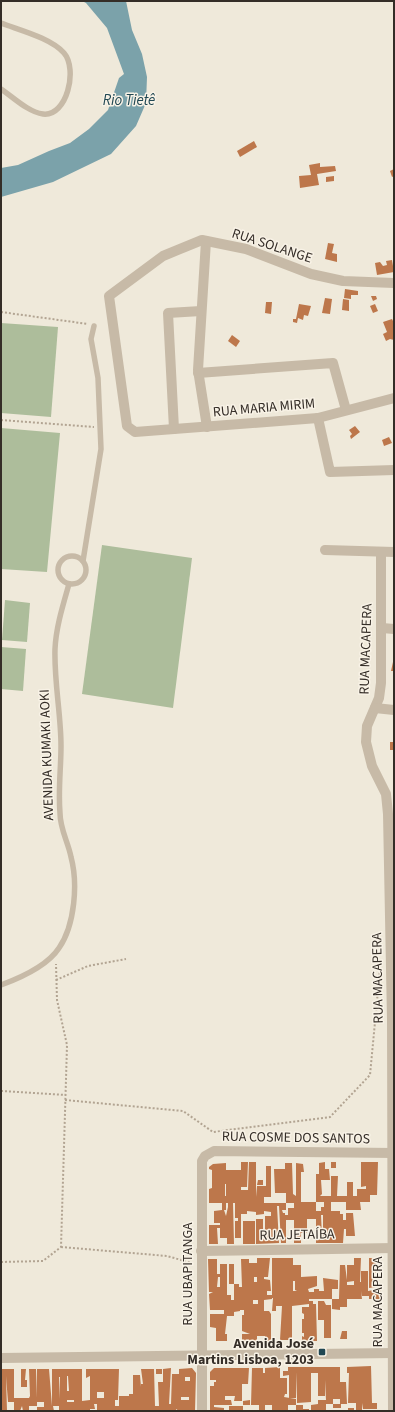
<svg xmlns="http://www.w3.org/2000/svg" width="395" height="1412" font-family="'Source Sans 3',sans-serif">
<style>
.green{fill:#adbd9b}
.water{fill:#7ba2aa}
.building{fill:#bd774b;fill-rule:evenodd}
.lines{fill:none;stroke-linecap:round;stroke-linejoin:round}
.path{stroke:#b2a492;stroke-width:2;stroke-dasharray:2 2;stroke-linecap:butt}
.lane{stroke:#c7baa7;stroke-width:5.5}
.street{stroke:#c7baa7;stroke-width:10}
.poi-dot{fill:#204752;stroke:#f8f2e6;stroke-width:1.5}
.labels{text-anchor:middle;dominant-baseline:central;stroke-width:3;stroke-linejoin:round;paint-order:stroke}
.street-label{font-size:14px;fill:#342d27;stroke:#f8f2e6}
.poi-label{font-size:14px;font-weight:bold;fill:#342d27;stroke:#f8f2e6;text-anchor:end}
.water-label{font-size:15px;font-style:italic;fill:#204752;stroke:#f8f2e6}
</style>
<rect width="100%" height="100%" fill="#efe9da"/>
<g class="green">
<polygon points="1,323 58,327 51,417 1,413"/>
<polygon points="1,428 60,433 47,572 1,569"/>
<polygon points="102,545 192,558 173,708 82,694"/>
<polygon points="5,600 30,603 27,642 2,640"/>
<polygon points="1,647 26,649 23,691 1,689"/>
</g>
<polygon class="water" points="82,1 126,1 132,30 142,54 147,77 146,103 136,126 111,154 53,182 1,197 1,168 18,165 49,151 70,143 89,129 108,110 119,78 124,74 107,28 86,3"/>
<g class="building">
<polygon points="254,141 257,147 240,157 237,151"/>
<polygon points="320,163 320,167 335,166 336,171 317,174 319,185 300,188 299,176 311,175 309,165"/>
<polygon points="394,169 394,176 392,177 390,171"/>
<polygon points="334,176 334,181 326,182 326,177"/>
<polygon points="328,243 334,244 332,253 337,254 337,262 325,259"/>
<polygon points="392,260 394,272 377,275 375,263 380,262 383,266 387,265 386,261"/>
<polygon points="345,289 358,291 358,295 351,295 351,299 344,298"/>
<polygon points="371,296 376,296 377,299 373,301"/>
<polygon points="325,298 332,299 330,314 322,313"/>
<polygon points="343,299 349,300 349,311 342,310"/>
<polygon points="266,302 272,302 271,314 265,313"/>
<polygon points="299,304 311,306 308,316 304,315 303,320 298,318 297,323 293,322 293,319 296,319"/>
<polygon points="375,304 378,311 373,313 370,306"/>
<polygon points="392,319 394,323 394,340 390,339 386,341 383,334 387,332 383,322"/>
<polygon points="232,335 240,341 236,347 228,341"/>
<polygon points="355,426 360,432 351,439 350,436 352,434 349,430"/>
<polygon points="389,437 392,443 384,446 382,440"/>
<polygon points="393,662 394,662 394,671 391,671"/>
<rect x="390" y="742" width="4" height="8"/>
<path d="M241,1162h7l-1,25h-6v3h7l1,-28h7v35l1,-11h9v-20h5v31h-7v6h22v7h-4l1,3h2v2h3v-7h6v12h-8v23h-5l-2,-37h-2l2,37 -23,1v-25h7v11h2v-14h6v-4l-7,-1v3l-8,1v-3l-9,-1v3h-6v24h-6v-17h3v-3h-3v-15h-2l1,41h-7v-6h-7v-10h-3l1,16h-9v-19h11v-2h-6v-12l8,-1v-7h-13v-14l3,-1v-18l-3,-1v-2l4,-3 13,-1v7h15zM225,1184h1v12h-1zM226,1203h2v4l-2,9 -2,-6h2z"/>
<path d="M325,1162v7h4l1,11h-9l1,14 -2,2h11v-20h7l-1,20h10v-14h6v14h4v-7h9v-3l-5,1v-25h17l-1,33h-7v7h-10l1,8h-15v-8h-15v9h9v3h3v6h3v-7h7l2,23h-9v-7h-2l-1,14h-27v-4h7v-24h-2l1,22h-6v-18h-9v14h-6v10h-7v-40h-8v-10h-11l-1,-24h11v-6h7l1,31 3,2v-33l7,1 1,8h-3v30h15v-28h3v-11zM316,1202h8v5h-3v4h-5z"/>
<rect x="331" y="1162" width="5" height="6"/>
<polygon points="258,1180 263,1180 263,1185 257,1185"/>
<rect x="243" y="1221" width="12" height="23"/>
<path d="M257,1258h13l-2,19h-4v2l6,1 1,11h-4v4h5v-37h21v7h8v12l16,-1v10l-9,3 1,3h5v-3h5v2h5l-1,-13 15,2v9h-6v10h-23v2h4v3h3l1,37h-15v-5l2,1v-4h-2v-14h2v-5l-2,-1v-6h7v-3l-17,2v34h-12l2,-34h-6v5h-4l1,-13h-1v1l-8,1v11h5l2,3v27h-6v-5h-8v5h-15v-7h8l-8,-3v-16h2v-5h-4v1l-6,1v4h-7l-2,18h2v7h-11v-13l-6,-1v-13h14v-4h-14l-1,-16 4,-2h-4l-1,-33h9v15h3v-10h7v31h4v5h3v-16h5v3h3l-1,-28h8v4h8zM218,1277h2v10h-3zM254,1277h3v5h-3zM293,1281h2v9l2,1h-4zM253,1300h5v4h-5z"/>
<path d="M354,1258h7l-1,24h1v-11h7v20l11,-2 1,-3 1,13h-12v-3h-7l-1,-5 1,8h-15v8h-7v3l-8,-1v-10h7l1,-34h5l2,15v-15h7zM354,1281v4h-7v-3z"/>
<polygon points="369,1258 376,1258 376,1287 369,1288"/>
<rect x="229" y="1264" width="5" height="20"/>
<polygon points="318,1301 324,1301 326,1305 331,1305 331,1338 324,1338 324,1320 318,1320"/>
<polygon points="342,1331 347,1331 347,1339 340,1339"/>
<polygon points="371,1366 372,1403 377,1403 377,1409 363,1409 362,1403 362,1411 356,1411 356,1403 348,1403 349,1373 347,1373 347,1367"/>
<polygon points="280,1367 280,1378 287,1378 287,1394 285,1394 284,1397 296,1399 296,1405 288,1405 288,1411 272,1411 272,1405 265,1405 265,1410 259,1410 259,1405 251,1405 252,1368 263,1368 263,1373 265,1373 265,1368"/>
<polygon points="288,1367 340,1367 340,1382 346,1382 347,1404 341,1404 341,1408 333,1408 333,1404 340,1404 340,1399 333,1399 333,1404 326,1404 326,1411 311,1411 311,1405 318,1404 318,1400 326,1400 325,1380 325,1396 318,1396 318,1373 311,1373 311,1402 297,1403 297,1372 296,1398 289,1398 289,1375 283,1376 283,1371 288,1371"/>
<path d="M171,1368l-2,36h2l1,-30h7v-5l13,-1 4,5 -1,38h-16l-3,-2v2h-79v-7h-3l1,5h-5v2h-31v-5h-6l1,5h-17v-4h7v-5h-7v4h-8v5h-6l-1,-5 -2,5h-6v-9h-6l-2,-26 1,35h-6v-42h13v29h15l1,-2 -1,-27h7l1,29v-29h12l3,37v-37h30v32l8,-1v-24l-4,2v-9h33l-1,31h-3v6h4v-10h10v-2h4v-19h7l1,12v-3h2l-2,-15h13l1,37h4l-1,-24h5v-13zM67,1376h1l1,15h-2zM59,1377h1l-1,22zM185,1377h5v4h-5zM97,1392h7v6h-7zM181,1397h8v3h-8zM67,1400h7v2h-7z"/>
<polygon points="214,1368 249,1368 248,1384 242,1384 242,1401 234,1401 235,1396 225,1396 225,1400 231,1400 232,1405 214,1405 214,1407 224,1408 224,1411 210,1411 210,1386 214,1386 214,1382 216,1382 216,1380 210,1380 210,1372"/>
<polygon points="21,1369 26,1369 25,1380 27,1380 27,1387 21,1387"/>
<rect x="156" y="1369" width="6" height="5"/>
<polygon points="250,1400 250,1405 243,1405 243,1401"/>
<polygon points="296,1405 303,1405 303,1409 309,1409 309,1411 296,1411"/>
<rect x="229" y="1406" width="14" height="5"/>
<rect x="348" y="1408" width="6" height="3"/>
</g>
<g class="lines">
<g class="path">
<polyline points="1,312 88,324"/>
<polyline points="1,420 94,427"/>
<polyline points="56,980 88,966 126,959"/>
<polyline points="1,1091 66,1095"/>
<polyline points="65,1100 183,1111 213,1132 330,1117 370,1075 380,969"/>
<polyline points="61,1247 167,1256 192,1263"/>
<polyline points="1,1262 43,1261 61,1247 67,1045 57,1000 56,964"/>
</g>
<g class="lane">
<path d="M1,23c18,7 50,15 63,30 14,16 3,64 -21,61 -15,-2 -30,-17 -42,-25"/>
<circle cx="72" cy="570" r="14"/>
<polyline points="83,561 101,449 98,378 91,339 94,326"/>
<path d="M1,985c19,-7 47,-20 58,-37 16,-23 19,-65 12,-91 -3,-15 -11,-28 -11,-44 -2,-22 1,-45 1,-67 0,-32 -7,-64 -6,-97 1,-22 8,-44 14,-65"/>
</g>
<g class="street">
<polyline points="206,241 198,370 207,427"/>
<polyline points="394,283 343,281 311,274 246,249 202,240 163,256 109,296 127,426 135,432 318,418 394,398"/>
<polyline points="198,373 333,363 346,410"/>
<polyline points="318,418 330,472 394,470"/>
<polyline points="174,429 168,313 201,311"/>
<polyline points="325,550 394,552"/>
<polyline points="381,552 381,683 379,698 367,726 366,742 372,766 386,794 388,814 392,1019 393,1411"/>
<polyline points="382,628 394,629"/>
<polyline points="375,708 394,710"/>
<polyline points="201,1251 394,1248"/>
<polyline points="1,1358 394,1353"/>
<polyline points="202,1411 202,1161 205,1156 214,1151 394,1153"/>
</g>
</g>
<rect class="poi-dot" x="318" y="1348" width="8" height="8" rx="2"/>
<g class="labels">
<g class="street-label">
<text transform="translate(272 246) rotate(18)">RUA SOLANGE</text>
<text transform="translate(264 408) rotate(-5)">RUA MARIA MIRIM</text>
<text transform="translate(366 649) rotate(-88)">RUA MACAPERA</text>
<text transform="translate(47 755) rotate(-92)">AVENIDA KUMAKI AOKI</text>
<text transform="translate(378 978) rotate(-91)">RUA MACAPERA</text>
<text transform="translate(296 1138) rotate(1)">RUA COSME DOS SANTOS</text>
<text transform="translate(297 1235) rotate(-1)">RUA JETAÍBA</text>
<text transform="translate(188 1274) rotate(-90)">RUA UBAPITANGA</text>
<text transform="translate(378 1302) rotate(-90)">RUA MACAPERA</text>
</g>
<g class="poi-label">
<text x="314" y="1344">Avenida José<tspan x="314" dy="16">Martins Lisboa, 1203</tspan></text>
</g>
<g class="water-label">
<text x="129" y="100">Rio Tietê</text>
</g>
</g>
<rect width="395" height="1412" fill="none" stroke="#342d27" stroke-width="4"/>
</svg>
